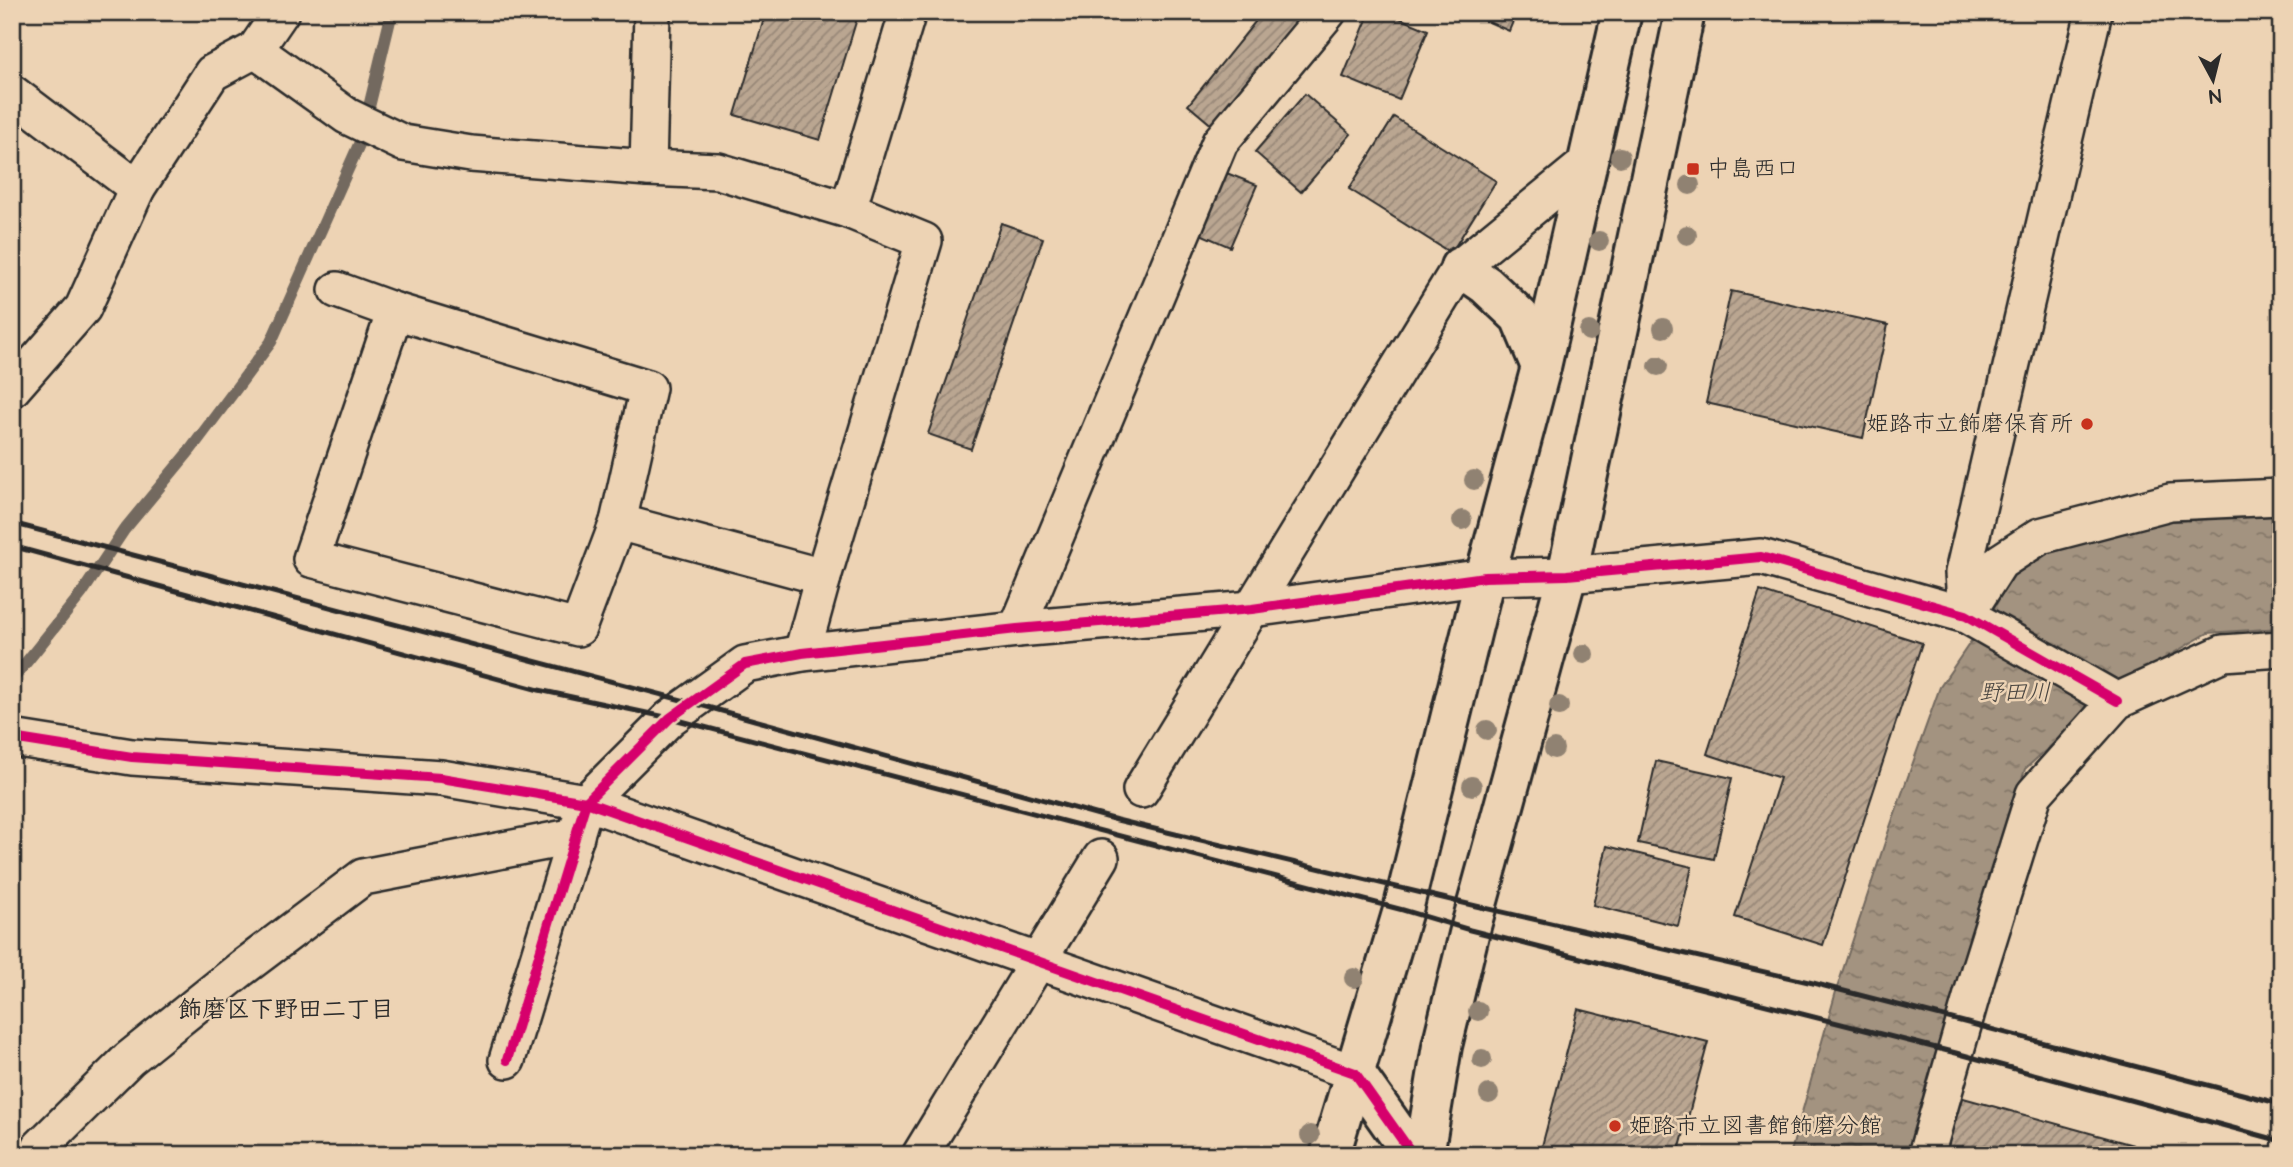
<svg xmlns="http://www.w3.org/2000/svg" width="2293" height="1167" font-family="'Architects Daughter','Klee One',sans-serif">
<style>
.water{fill:url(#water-ripples);stroke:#73695e;stroke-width:2}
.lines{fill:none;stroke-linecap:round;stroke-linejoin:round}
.stream{stroke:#73695e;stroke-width:12}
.building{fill:url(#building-hatch);stroke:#2b2b2b;stroke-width:2}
.minor-casing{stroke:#2b2b2b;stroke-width:40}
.tertiary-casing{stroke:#2b2b2b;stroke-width:44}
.minor{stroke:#edd3b4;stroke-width:35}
.tertiary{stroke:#edd3b4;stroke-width:38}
.rail{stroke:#2b2b2b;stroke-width:5}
.cycleway-casing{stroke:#edd3b4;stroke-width:15}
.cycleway{stroke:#d6006c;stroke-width:10}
.tree{fill:#908272}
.poi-dot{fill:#c8321e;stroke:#edd3b4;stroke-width:2.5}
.labels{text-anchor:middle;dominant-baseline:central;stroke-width:5;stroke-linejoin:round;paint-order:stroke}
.poi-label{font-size:23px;fill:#2b2b2b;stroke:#edd3b4;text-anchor:start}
.water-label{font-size:24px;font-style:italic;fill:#494540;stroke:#edd3b4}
.neighbourhood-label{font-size:24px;font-weight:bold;fill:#2b2b2b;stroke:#edd3b4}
</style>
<defs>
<pattern id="water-ripples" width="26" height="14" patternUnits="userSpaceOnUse" patternTransform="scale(1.75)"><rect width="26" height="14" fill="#a39380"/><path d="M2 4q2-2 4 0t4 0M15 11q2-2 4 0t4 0" fill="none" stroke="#857869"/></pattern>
<pattern id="building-hatch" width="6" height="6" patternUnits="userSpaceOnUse" patternTransform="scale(1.75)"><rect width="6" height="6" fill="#baa691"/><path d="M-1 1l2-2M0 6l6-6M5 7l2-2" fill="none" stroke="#978777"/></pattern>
</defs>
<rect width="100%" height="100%" fill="#edd3b4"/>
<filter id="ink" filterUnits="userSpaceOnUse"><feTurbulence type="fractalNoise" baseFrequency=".0143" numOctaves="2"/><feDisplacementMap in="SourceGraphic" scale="14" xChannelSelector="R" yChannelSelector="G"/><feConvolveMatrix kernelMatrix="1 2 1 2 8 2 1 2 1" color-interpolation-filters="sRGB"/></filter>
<g filter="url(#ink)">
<polygon class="water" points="2281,514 2281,628 2208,633 2117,686 2025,769 1908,1155 1790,1155 1837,988 1890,827 1940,687 1997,603 2008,579 2059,546 2157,522"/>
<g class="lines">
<polyline class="stream" points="12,680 82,593 124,530 191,449 271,342 361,140 392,12"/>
</g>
<g class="building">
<polygon points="766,12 859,12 820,140 735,115"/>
<polygon points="1263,12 1307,12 1214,127 1188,105"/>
<polygon points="1370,12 1385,12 1428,30 1399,100 1343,77"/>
<polygon points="1466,12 1517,12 1509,31"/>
<polygon points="1305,94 1351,134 1301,192 1255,152"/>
<polygon points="1394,117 1496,181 1451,253 1349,189"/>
<polygon points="1224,172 1257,185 1230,247 1198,233"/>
<polygon points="1001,223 1043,238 971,449 928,434"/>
<polygon points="1731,291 1888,325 1863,438 1706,403"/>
<polygon points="1760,591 1922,643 1823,945 1735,917 1780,778 1707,754"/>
<polygon points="1656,761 1732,778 1714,859 1638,843"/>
<polygon points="1607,846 1692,867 1678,926 1593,905"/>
<polygon points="1578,1009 1708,1042 1678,1155 1560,1155 1541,1150"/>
<polygon points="1956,1096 2133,1145 2130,1155 1939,1155"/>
</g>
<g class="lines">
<g class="minor-casing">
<g id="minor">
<polyline points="255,50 347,116 403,143 471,154 648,168 718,171 848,210 924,241 823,577 802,653"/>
<polyline points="12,93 137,188"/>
<polyline points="648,168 652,12"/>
<polyline points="848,210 908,12"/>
<polyline points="337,290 395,311 648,388 618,522"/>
<polyline points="395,311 311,559 578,628 618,522 823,577"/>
<polyline points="12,389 83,308 137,188 212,73 255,50 281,12"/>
<polyline points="1966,615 1963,573 2094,12"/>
<polyline points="1966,615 2000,562 2040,536 2170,502 2281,497"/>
<polyline points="1017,629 1220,142 1328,12"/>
<polyline points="12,738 132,757 441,778 586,802 1355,1073"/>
<polyline points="1141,790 1460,267 1587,163"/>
<polyline points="507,1060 586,802 670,718 745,664 802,653 1017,629 1252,609 1485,577 1567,575 1761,557 1966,615 2117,701"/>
<polyline points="36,1155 40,1147 129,1059 241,969 363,877 576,836"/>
<polyline points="920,1155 1101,858"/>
<polyline points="1926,1155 1979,970 2034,794 2117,701 2223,653 2281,649"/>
</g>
</g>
<g class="tertiary-casing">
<g id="tertiary">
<polyline points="1460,267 1486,285 1520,317 1541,367"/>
<polyline points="1355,1073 1413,1155"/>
<polyline points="1330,1155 1403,910 1485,577 1541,367 1622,12"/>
<polyline points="1424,1155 1442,1046 1470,930 1567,575 1685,12"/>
</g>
</g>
<use href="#minor" class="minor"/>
<use href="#tertiary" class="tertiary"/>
<g class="rail">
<polyline points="12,523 693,703 1117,820 1476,906 1813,983 2281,1104"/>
<polyline points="12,546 539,690 670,718 1403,910 1470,930 1956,1053 2281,1141"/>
</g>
<g class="cycleway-casing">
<g id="cycleway">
<polyline points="12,738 132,757 441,778 586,802 1355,1073 1413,1155"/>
<polyline points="507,1060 586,802 670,718 745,664 802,653 1017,629 1252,609 1485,577 1567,575 1761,557 1966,615 2117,701"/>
</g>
</g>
<use href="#cycleway" class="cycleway"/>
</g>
<g class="tree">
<circle cx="1620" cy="157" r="10"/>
<circle cx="1690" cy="185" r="10"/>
<circle cx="1687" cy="235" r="10"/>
<circle cx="1599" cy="241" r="10"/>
<circle cx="1663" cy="328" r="10"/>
<circle cx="1589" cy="331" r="10"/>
<circle cx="1658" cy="366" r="10"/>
<circle cx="1474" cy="480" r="10"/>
<circle cx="1462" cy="520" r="10"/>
<circle cx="1584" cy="654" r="10"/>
<circle cx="1559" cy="706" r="10"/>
<circle cx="1487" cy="730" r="10"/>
<circle cx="1554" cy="749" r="10"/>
<circle cx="1472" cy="786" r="10"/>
<circle cx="1354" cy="978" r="10"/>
<circle cx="1478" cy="1011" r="10"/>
<circle cx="1482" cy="1059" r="10"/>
<circle cx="1489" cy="1094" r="10"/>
<circle cx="1310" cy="1135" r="10"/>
</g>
</g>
<g class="poi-dot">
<rect x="1686" y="162" width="14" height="14" rx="3.5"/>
<circle cx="2087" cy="424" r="7"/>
<circle cx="1615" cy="1126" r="7"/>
</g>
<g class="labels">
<g class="poi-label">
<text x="1707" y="169">中島西口</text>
<text x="2073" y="424" text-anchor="end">姫路市立飾磨保育所</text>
<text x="1629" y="1126">姫路市立図書館飾磨分館</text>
</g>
<g class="water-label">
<text x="2015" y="693">野田川</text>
</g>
<g class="neighbourhood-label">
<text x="286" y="1010">飾磨区下野田二丁目</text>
</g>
</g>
<rect width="2293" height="1167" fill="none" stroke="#edd3b4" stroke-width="42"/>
<rect x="21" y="21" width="2251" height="1125" fill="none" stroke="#2b2b2b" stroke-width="2.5" filter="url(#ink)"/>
<g transform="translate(2213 80) rotate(173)" stroke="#edd3b4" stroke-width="5" paint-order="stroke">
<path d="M0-5L12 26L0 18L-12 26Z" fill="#2b2b2b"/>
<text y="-10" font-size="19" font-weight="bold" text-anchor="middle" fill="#2b2b2b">N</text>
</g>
</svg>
